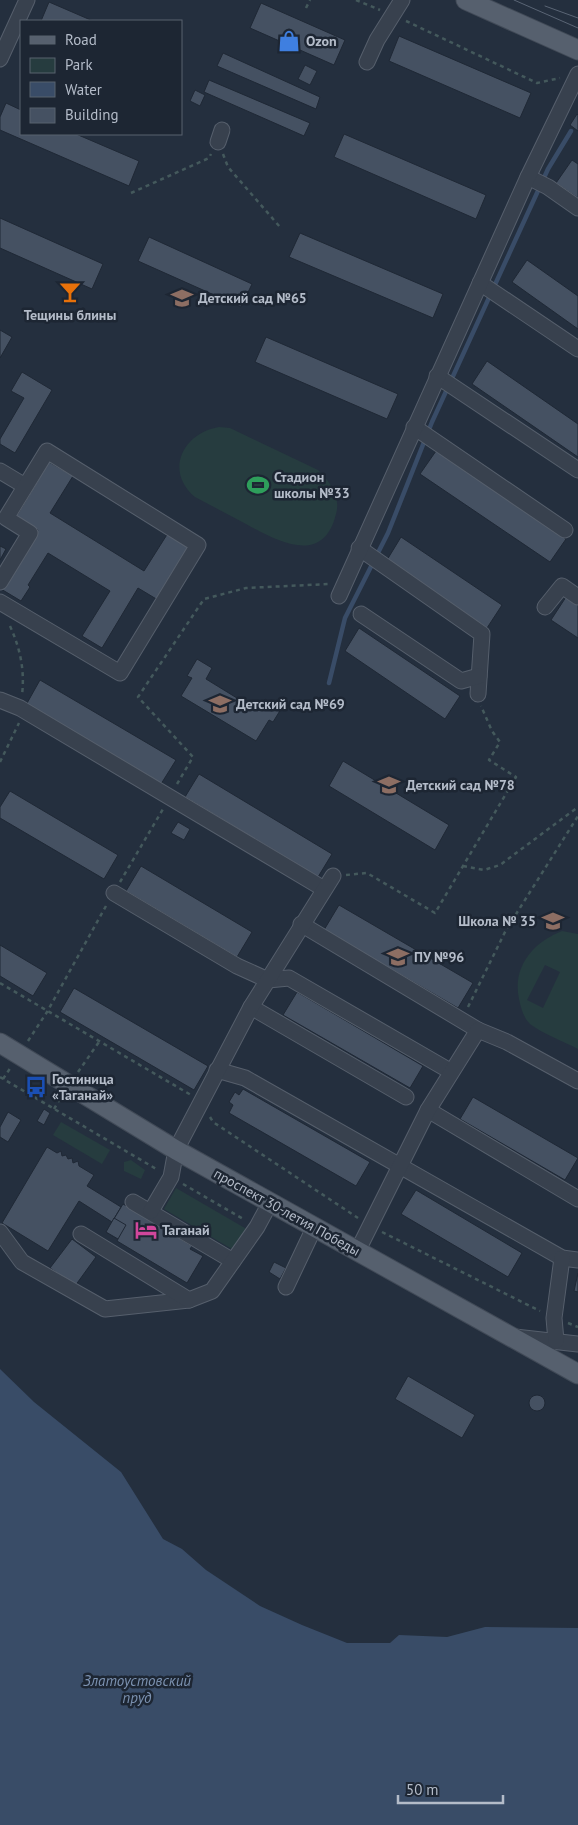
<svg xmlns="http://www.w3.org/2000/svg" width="578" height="1825" font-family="'PT Sans',sans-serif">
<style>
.green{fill:#263c3f;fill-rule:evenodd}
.water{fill:#394c67}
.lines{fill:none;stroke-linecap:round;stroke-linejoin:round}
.stream{stroke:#394c67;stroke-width:4.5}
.building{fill:#455162;stroke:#1f2835}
.minor-casing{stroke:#565f6c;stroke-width:17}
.major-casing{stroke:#414a57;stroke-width:21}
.path{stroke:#44595c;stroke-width:2.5;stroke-dasharray:4 4;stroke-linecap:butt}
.minor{stroke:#38414e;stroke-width:15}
.major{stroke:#56606e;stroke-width:19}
.tram{stroke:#5a6575;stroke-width:1}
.labels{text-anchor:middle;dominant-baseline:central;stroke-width:5;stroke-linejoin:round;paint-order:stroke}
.poi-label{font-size:14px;font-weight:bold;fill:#b4bcc9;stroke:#1d2633;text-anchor:start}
.street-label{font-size:14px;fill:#b4bcc9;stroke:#1d2633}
.water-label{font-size:15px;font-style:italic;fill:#7c92b1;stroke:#1d2633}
</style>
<rect width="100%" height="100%" fill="#242f3e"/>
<g class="green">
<path d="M219,427l11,1 88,42c12,12 23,26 18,44 -13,53 -59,27 -90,10 -17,-9 -34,-18 -51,-27 -31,-26 -12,-64 24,-70z"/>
<path d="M562,931l16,3v115c-13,-7 -37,-16 -48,-25 -7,-7 -9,-16 -11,-25 -7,-33 15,-57 43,-68zM545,965l15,7 -17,36 -16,-8z"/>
<polygon points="61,1122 110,1150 102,1164 53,1135"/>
<polygon points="131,1160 145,1170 141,1179 124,1171 124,1162"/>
<polygon points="176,1188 250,1231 237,1252 164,1209"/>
</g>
<polygon class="water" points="0,1369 34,1402 121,1472 163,1539 182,1549 206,1570 260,1606 302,1625 347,1643 390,1643 399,1635 447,1637 485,1627 578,1628 578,1825 0,1825"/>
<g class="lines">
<polyline class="stream" points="329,683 345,618 388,533 432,422 548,169 571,131"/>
</g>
<g class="building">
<polygon points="49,2 93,21 41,21"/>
<polygon points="261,3 345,40 334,65 250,28"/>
<polygon points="399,36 531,93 520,118 389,61"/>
<polygon points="223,53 320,97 316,109 217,66"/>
<polygon points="305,65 317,71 310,85 298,79"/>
<polygon points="209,80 310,123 304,136 204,92"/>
<polygon points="195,90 205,95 200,106 190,101"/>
<polygon points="6,103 21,110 21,134 76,134 139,161 129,186 0,130 0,117"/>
<polygon points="577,114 578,115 578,131 570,125"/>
<polygon points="344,134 486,195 476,219 334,157"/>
<polygon points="572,160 578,164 578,198 556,183"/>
<polygon points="0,218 103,264 92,289 0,248"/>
<polygon points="300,233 443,294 433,318 289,257"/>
<polygon points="149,237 252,284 241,307 138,261"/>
<polygon points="527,260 578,296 578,329 512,282"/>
<polygon points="0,330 12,337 0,358"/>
<polygon points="266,337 398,394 387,419 255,362"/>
<polygon points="487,361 578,424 578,457 472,384"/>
<polygon points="22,372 52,390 15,453 0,444 0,439 24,398 11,391"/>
<polygon points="436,451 566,539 550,562 420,474"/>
<polygon points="49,462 73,476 50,513 144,571 168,533 191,547 158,600 138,588 102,648 82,636 110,591 48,553 28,585 30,587 21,601 1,589 38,530 16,517"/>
<polygon points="401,537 502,605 487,628 387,560"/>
<polygon points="0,546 6,549 0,560"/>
<polygon points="566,597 578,605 578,638 551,620"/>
<polygon points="359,628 460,696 445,719 345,651"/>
<polygon points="197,659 212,668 206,679 258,711 265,699 281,709 273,722 269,720 256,741 181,696 192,678 187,676"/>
<polygon points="40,680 176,760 161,784 26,705"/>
<polygon points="343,761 449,825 435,850 329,786"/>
<polygon points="199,774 332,854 318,877 185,797"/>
<polygon points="10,791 118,855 104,879 0,818 0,807"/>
<polygon points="178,822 190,829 184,840 171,833"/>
<polygon points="141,866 252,932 237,957 126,891"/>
<polygon points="339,905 473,983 458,1008 324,930"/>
<polygon points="0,945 47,973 33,996 0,976"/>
<polygon points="74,988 208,1066 194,1090 60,1012"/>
<polygon points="297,992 423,1066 410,1088 283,1015"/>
<polygon points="243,1089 370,1162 356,1186 229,1113 233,1105 229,1102 235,1092 239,1095"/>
<polygon points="473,1097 578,1158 565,1180 460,1119"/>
<polygon points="44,1109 50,1113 44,1125 37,1121"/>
<polygon points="8,1112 21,1120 8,1142 0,1137 0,1127"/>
<polygon points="47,1147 57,1153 61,1151 62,1156 66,1155 68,1159 72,1158 73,1163 78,1161 79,1166 94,1175 87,1186 121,1207 112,1222 79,1201 48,1251 2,1223"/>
<polygon points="416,1190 522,1253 508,1277 401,1214"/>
<polygon points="123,1204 192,1246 190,1249 203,1256 187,1283 117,1241 118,1239 106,1232"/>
<polygon points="114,1218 126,1225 118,1239 106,1232"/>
<polygon points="72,1239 96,1257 75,1286 50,1268"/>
<polygon points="274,1262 286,1268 280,1279 269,1272"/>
<polygon points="578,1273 578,1292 574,1291"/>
<polygon points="408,1376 475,1415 462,1438 395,1399"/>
<circle cx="537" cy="1403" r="8"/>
</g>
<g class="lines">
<g class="minor-casing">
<g id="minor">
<polyline points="0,59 27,0"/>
<polyline points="367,62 377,40 402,0"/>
<polyline points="218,142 222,130"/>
<polyline points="528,177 548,187 578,208"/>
<polyline points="480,283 578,349"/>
<polyline points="437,376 578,470"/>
<polyline points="414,427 565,530"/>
<polyline points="0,471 25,486"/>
<polyline points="359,548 482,634 478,694"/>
<polyline points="0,582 30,533 6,518 47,451 198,545 120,673 0,602"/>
<polyline points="339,596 528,177 578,74"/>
<polyline points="545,607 562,586 578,597"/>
<polyline points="361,614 461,681 479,676"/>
<polyline points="0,700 20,708 324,889"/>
<polyline points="114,893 237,966 268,980 289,978 450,1071"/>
<polyline points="301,924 478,1030"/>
<polyline points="251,1007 406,1097"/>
<polyline points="217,1070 245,1078 562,1258 578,1260"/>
<polyline points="428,1110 578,1199"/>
<polyline points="133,1202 233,1261"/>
<polyline points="151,1211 171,1177 176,1150 251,1007 333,876"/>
<polyline points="0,1232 22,1262 105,1309 189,1300"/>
<polyline points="81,1234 189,1300 212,1291 257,1227 270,1203"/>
<polyline points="357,1252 428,1110 478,1030 507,1042 578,1081"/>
<polyline points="286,1287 314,1228"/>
<polyline points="515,1337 578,1344"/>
<polyline points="556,1341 554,1318 562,1258"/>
</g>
</g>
<g class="major-casing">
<g id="major">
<polyline points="466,0 578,50"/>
<polyline points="0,1043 176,1150 578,1374"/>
</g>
</g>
<g class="path">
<polyline points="356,0 380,10"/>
<polyline points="306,8 310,0"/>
<polyline points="406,21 537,83 560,78"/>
<polyline points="223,154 228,167 280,227"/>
<polyline points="131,193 209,158 211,154"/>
<path d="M10,626c10,22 15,44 12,69"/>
<polyline points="0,762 19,723"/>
<polyline points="177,784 193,757 138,697 204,599 246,588 329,584"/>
<polyline points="463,866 484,870 500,865 578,807"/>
<polyline points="346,875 367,873 435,913 516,777 489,760 500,742 492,731 481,706"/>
<polyline points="120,882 163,809"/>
<polyline points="0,983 191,1095"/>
<polyline points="468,1007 506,930 578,816"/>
<polyline points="28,1041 47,1012 106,906"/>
<polyline points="78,1072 99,1042"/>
<polyline points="0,1077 158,1170"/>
<polyline points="3,1079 11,1067"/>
<polyline points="54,1109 61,1097"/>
<polyline points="210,1117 213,1122 358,1218"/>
<polyline points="183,1184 245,1220"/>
<polyline points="382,1232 540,1311"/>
<polyline points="568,1323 578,1327"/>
</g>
<use href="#minor" class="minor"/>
<use href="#major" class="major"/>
<g class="tram">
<polyline points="514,0 578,28"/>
<polyline points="545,6 578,18"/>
</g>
</g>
<defs>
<g id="shop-bare" transform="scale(1.725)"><path d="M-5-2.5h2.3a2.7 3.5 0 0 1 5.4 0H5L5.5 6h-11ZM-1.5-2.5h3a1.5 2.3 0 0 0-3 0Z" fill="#3f7fe0" stroke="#1d2633" stroke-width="2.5" paint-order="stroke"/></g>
<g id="bar-bare" transform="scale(1.725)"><path d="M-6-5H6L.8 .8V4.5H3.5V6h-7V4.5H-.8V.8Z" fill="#e8710a" stroke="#1d2633" stroke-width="2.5" paint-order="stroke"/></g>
<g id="school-bare" transform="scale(1.725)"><path d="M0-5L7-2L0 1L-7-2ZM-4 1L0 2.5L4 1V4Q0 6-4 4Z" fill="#8d6e63" stroke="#1d2633" stroke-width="2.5" paint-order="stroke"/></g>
<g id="stadium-bare" transform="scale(1.725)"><path d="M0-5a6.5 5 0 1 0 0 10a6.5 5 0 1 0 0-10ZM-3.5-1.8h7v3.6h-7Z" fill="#2e9e5b" stroke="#1d2633" stroke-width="2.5" paint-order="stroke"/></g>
<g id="university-bare" transform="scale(1.725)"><path d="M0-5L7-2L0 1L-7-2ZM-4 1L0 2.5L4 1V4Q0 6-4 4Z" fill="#8d6e63" stroke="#1d2633" stroke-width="2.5" paint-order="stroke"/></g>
<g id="bus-bare" transform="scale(1.725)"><path d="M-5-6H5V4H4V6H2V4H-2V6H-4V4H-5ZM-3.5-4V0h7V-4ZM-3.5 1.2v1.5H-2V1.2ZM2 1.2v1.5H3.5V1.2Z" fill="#1a4fb4" stroke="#1d2633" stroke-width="2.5" paint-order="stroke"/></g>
<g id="hotel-bare" transform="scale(1.725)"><path d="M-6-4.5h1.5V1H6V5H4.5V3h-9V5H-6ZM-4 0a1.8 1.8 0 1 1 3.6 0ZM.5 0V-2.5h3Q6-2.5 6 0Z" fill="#d1479c" stroke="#1d2633" stroke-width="2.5" paint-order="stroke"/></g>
</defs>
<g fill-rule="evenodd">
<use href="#shop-bare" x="289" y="41"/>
<use href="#bar-bare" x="70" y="292"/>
<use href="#school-bare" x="182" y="298"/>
<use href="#stadium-bare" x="258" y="485"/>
<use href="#school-bare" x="220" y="704"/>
<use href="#school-bare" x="389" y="785"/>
<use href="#school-bare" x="553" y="921"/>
<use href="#university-bare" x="398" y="957"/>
<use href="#bus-bare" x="36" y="1087"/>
<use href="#hotel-bare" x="146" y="1230"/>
</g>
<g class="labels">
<g class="poi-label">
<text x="306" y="41">Ozon</text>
<text x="198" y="298">Детский сад №65</text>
<text x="70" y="315" text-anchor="middle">Тещины блины</text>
<text x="274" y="477">Стадион<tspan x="274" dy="16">школы №33</tspan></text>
<text x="236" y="704">Детский сад №69</text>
<text x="406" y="785">Детский сад №78</text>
<text x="536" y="921" text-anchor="end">Школа № 35</text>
<text x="414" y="957">ПУ №96</text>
<text x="52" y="1079">Гостиница<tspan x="52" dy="16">«Таганай»</tspan></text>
<text x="162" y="1230">Таганай</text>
</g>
<g class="street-label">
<text transform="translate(287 1212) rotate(29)">проспект 30-летия Победы</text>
</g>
<g class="water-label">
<text x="137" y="1680">Златоустовский<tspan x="137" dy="17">пруд</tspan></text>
</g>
</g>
<rect x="20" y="20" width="162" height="115" fill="#1d2633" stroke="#59626f"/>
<rect x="30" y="36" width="25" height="8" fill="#56606e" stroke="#59626f"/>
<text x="65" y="45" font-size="15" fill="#b4bcc9">Road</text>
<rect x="30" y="58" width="25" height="15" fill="#263c3f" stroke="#59626f"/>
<text x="65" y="70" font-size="15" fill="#b4bcc9">Park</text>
<rect x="30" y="82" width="25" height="15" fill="#394c67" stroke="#59626f"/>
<text x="65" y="95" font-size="15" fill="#b4bcc9">Water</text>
<rect x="30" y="108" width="25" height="15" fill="#455162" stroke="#59626f"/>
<text x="65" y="120" font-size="15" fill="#b4bcc9">Building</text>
<path d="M398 1795v8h105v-8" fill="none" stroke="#b4bcc9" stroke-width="2.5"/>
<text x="406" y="1795" font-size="15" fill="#b4bcc9" stroke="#1d2633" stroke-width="4" paint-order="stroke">50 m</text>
</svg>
